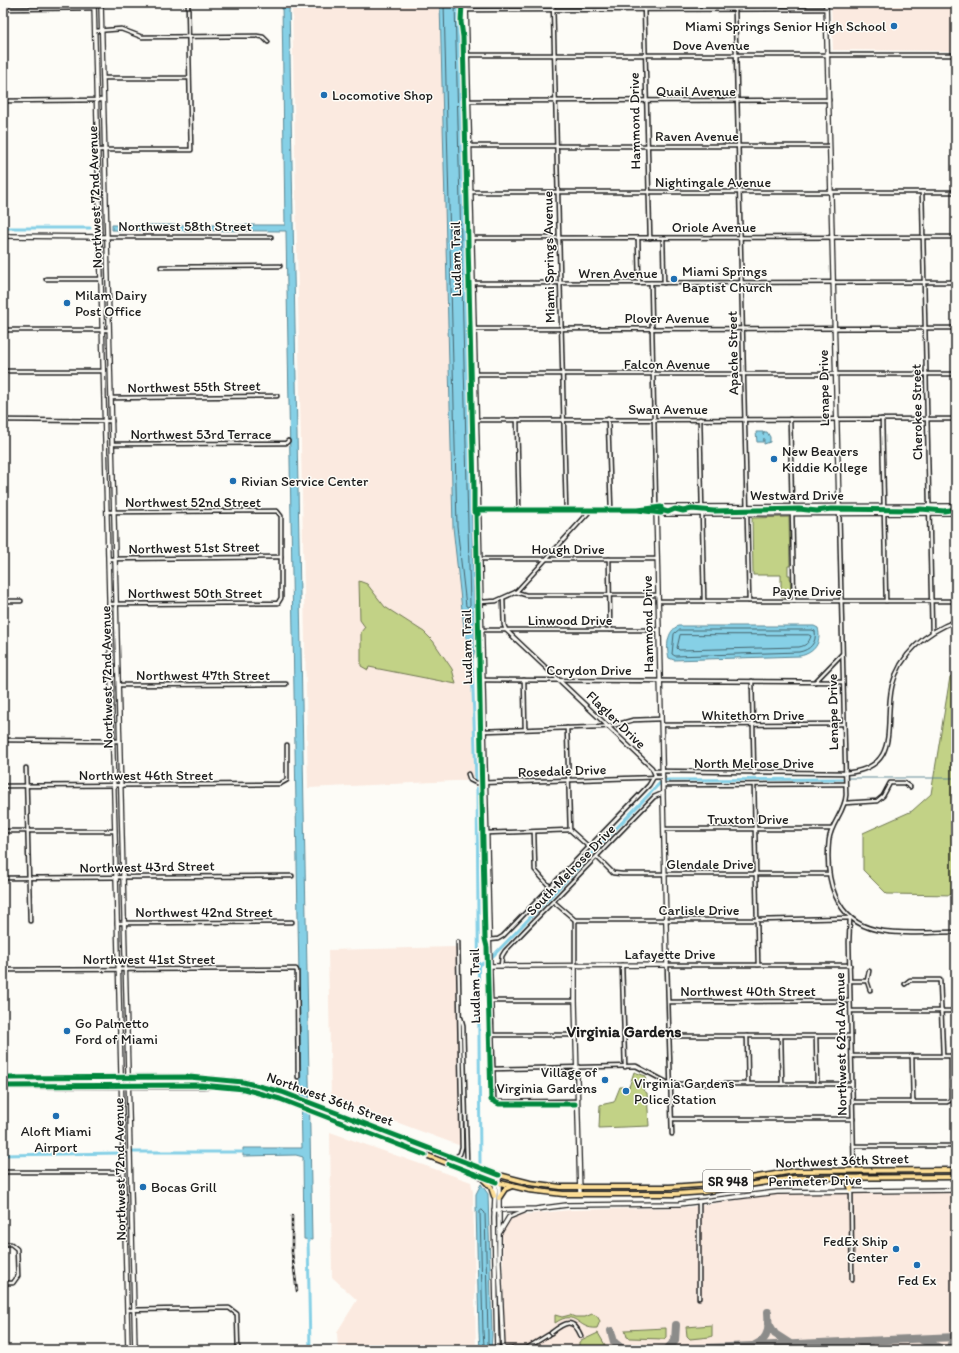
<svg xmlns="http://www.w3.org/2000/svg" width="959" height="1353" font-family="Itim,sans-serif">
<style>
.built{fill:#fbeae0}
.green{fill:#c2d286;stroke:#6f7751}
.water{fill:#86d0e6;stroke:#5c8895}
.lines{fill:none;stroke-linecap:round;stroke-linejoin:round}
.shore{stroke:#46646d;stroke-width:1}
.stream{stroke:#5c8895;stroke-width:1}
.canal{stroke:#86d0e6;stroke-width:3}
.taxiway{stroke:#8c8c8a;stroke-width:8}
.street-casing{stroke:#1c1c1c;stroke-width:5.5}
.secondary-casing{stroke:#1c1c1c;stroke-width:6}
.primary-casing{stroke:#1c1c1c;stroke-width:7}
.street{stroke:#fdfcf7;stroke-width:2.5}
.secondary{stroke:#fdfcf7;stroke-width:3.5}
.primary{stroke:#fdde96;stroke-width:4}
.rail-casing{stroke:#1c1c1c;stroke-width:2.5}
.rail{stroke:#fdfcf7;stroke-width:1;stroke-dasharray:3;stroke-linecap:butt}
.cycleway-casing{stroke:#fdfcf7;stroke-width:8}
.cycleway{stroke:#00873e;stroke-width:5}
.poi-dot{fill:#1f6fb2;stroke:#fdfcf7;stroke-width:1.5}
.labels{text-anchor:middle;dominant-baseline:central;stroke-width:3;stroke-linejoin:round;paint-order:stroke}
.shield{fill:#fdfcf7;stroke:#605f5e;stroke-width:1}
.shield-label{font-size:13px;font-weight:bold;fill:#1c1c1c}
.poi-label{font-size:14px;fill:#1c1c1c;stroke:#fdfcf7;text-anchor:start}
.street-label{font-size:14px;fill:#1c1c1c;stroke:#fdfcf7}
.quarter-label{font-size:16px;font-weight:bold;fill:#1c1c1c;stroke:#fdfcf7}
</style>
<rect width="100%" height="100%" fill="#fdfcf7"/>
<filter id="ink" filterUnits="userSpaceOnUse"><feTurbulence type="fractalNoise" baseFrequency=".025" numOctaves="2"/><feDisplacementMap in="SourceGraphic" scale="8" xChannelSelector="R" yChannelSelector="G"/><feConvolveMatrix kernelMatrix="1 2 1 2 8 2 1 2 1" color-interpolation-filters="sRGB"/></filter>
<g filter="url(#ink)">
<g class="built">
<polygon points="292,3 443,3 476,780 308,788"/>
<polygon points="831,3 956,3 956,51 833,50"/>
<polygon points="456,947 461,1146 331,1098 328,950"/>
<polygon points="330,1132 471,1182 473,1192 476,1350 338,1350 337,1332 357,1300 332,1277"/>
<polygon points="956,1193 956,1350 505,1350 502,1232 507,1222 516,1215 571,1210 690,1207 776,1194"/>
</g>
<g class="green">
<polygon points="789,517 790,566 788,566 788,575 790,575 791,596 782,597 781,595 781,575 753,575 752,518"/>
<polygon points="359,581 367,584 385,607 424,632 433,641 452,669 456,684 369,667 368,670 361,666 361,632 365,627 360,620"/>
<polygon points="956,672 956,895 887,894 863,870 863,833 912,811 931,794 950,677"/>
<polygon points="634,1072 646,1076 643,1090 647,1093 649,1126 599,1128 600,1105 614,1102 620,1087 629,1087"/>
<path d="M592,1314l5,2 3,5 -3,7c-20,2 -20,-20 -42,-5v-8l7,2 8,-2 5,2h10z"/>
<polygon points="712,1325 712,1336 710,1337 690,1339 687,1336 686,1327"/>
<polygon points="666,1328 666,1337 664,1339 630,1338 627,1337 625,1330"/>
<polygon points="598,1333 608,1350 587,1350 586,1346 579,1347 579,1342"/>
</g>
<g class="water">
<polygon points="282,3 289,3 312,1240 304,1239 303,1157 296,1155 243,1156 243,1148 302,1148 286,231 112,230 112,225 285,225"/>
<polygon points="440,3 459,3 475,649 472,663 464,628 453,527"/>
<polygon points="756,432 763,432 763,435 764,432 767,432 770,437 770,442 764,444 764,438 763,442 757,442"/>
<path d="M678,626h136l4,2c4,15 -4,25 -18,28l-126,4 -5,-2c-3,-11 -2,-27 9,-32z"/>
<polygon points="481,1184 488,1194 492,1335 491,1350 480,1350 479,1332 476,1205 476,1194"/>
</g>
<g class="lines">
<g class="shore">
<polyline points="444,3 457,526 466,606 468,607 470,605 455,3"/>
<path d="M679,630h133l3,1c2,12 -5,19 -16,21l-124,4 -3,-2 2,-20z"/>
<path d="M809,635l2,1c-2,7 -6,10 -12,11l-120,3 -2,-2 3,-13z"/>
<polygon points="482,1210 485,1213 488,1335 488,1345 486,1347 484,1345 483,1332 480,1212"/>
</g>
<polyline class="stream" points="848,778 956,778"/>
<g class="canal">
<polyline points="3,228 90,228"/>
<polyline points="472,660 476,780"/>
<polyline points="666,780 842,779"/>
<polyline points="477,788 480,1163"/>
<polyline points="492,957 660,783"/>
<polyline points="478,966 485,962"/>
<polyline points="133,1152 246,1152"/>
<polyline points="3,1155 120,1153"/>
<polyline points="308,1237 310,1350"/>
</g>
<g class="taxiway">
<polyline points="769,1324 775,1334 789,1343"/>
<polyline points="611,1331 614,1342 624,1350"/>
<polyline points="922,1340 944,1350"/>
<path d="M755,1345c15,-6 14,-19 13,-33"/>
<polyline points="816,1345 830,1350"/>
<polyline points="660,1350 956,1337"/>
<polyline points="666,1350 675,1341 676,1325"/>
<polyline points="838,1350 849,1342"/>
<polyline points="859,1350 871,1341"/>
<polyline points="950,1350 951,1344 956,1338"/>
</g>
<g class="street-casing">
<g id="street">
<polyline points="553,3 566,510"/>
<polyline points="644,3 650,238"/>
<polyline points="3,9 94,8"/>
<polyline points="735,9 749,601"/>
<polyline points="466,10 826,9"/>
<polyline points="95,31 121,29 142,37 257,36 263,37 268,42"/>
<polyline points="467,55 956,55"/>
<polyline points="103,78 189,78"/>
<polyline points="3,101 103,100"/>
<polyline points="468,101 829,100"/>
<polyline points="470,146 829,146"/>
<polyline points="97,150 191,150 188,3"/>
<polyline points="471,192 956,192"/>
<polyline points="922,192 932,632"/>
<polyline points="107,237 271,237"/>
<polyline points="471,238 956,237"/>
<polyline points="638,238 639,283"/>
<polyline points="663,238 664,283"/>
<polyline points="161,267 280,266"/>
<polyline points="46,279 101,279"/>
<polyline points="473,283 956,282"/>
<polyline points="651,283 656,507"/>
<polyline points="474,329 956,328"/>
<polyline points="3,330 109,330"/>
<polyline points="3,371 103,371"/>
<polyline points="475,374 956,374"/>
<polyline points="111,398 277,396"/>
<polyline points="608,419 611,510"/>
<polyline points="700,419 704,601"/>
<polyline points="790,419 794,601"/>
<polyline points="882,419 886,601"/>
<polyline points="3,420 112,421"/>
<polyline points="477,420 956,419"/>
<polyline points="517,420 519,510"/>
<polyline points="113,444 286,443 288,441"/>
<path d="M839,506l7,289c-1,17 -15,28 -17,45 -4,38 5,81 48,90 23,5 54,2 79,2"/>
<polyline points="107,512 277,511 281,516 281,598 278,603 109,604"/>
<polyline points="108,559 281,557"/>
<polyline points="480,559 657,559"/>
<polyline points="609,559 610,630"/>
<polyline points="516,592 526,595 658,595"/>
<polyline points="3,601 21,601"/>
<polyline points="658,601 956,601"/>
<polyline points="481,602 496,601 516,592 591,510"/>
<polyline points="482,630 659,630"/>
<polyline points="483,680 843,682"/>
<polyline points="524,680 525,729"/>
<polyline points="752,681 754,773"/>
<polyline points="815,682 842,654"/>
<polyline points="119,685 286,684"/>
<polyline points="662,725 844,724"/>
<polyline points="567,728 570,830 589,847"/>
<polyline points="484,731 599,727 612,726 633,720 661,719"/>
<polyline points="3,740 120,741"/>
<polyline points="26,768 30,921"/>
<path d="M655,771l190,2c58,-5 38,-48 47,-87 8,-32 34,-54 64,-65"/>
<polyline points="468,774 470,780 476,783 663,777"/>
<polyline points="663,785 845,784"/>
<polyline points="754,785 758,965"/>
<polyline points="3,786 280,784 287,780 287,745"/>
<polyline points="845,803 877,801 883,796 890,783 904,783 910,787"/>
<polyline points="664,829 831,829"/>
<polyline points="3,831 115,831"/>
<polyline points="534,832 535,870 550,887"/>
<polyline points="486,833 570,830"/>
<polyline points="597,857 613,873 622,874 829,874"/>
<polyline points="3,878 292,876"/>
<polyline points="554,902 575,920 758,920 850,918 849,942 854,1170"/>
<polyline points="575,920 575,966"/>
<polyline points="117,923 292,922"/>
<polyline points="489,940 498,939 503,936 649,785 655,775 652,768 506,630 504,625 503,599"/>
<polyline points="622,965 625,1067"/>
<polyline points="490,966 494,1099 498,1102 577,1101"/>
<polyline points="501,966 502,956 505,951 654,797 663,793"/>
<polyline points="3,970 296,969 297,971 298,1077"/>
<polyline points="869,971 867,981 870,990"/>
<polyline points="850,981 867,981"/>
<polyline points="905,984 910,980 940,980 943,1055"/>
<polyline points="491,1001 575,1001"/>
<polyline points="669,1002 850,1001"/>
<polyline points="851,1011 956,1011"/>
<polyline points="461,1018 463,1025 467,1162"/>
<polyline points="492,1035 575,1035"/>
<polyline points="670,1036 851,1036"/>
<polyline points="747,1036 748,1084"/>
<polyline points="781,1036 782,1084"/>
<polyline points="816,1036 817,1084"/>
<polyline points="852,1056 956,1056"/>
<polyline points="912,1056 913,1101"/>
<polyline points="492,1069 636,1066 670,1084 852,1084"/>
<polyline points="853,1102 947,1102 951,1100 951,1056"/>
<polyline points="672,1119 853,1119"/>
<polyline points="672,1134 667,965 850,965"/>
<polyline points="854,1146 956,1146"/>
<polyline points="454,1158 460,1154 462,1147 458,942"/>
<polyline points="3,1172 123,1172"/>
<polyline points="851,1190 852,1280"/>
<polyline points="3,1244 11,1244 17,1249 18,1276 13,1283 3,1283"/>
<polyline points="699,1298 699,1203"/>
<polyline points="127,1310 229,1308 237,1314 238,1350"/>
<path d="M551,1333c14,-11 22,-16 30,3"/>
<polyline points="497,1349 527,1348 548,1335"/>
</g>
</g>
<g class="secondary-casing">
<g id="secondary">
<polyline points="94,3 128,1350"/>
<polyline points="101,3 135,1350"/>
<polyline points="466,3 490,966 667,965 656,507"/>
<polyline points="826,3 839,506"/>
<polyline points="3,236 107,237"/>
<polyline points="478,510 638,510 663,507 956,506"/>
<polyline points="641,510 664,514 956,513"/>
<polyline points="575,966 575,1001 580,1194"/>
<polyline points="496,1175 494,1218 497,1350"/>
<polyline points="499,1175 499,1262 503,1350"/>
<polyline points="494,1210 536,1209 567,1205 679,1204 777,1192 956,1190"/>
<polyline points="500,1232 509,1217 524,1211"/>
</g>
</g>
<g class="primary-casing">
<g id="primary">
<polyline points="3,1078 189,1077 243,1082 282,1092 499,1175 530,1183 561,1187 669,1187 713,1184 794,1171 956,1170"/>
<polyline points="3,1086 216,1086 244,1089 280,1099 496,1182 529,1190 563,1194 675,1194 703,1192 794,1178 956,1177"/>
<polyline points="842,1177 848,1182 851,1189"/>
<polyline points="482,1178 491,1187 494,1196"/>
<polyline points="851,1190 853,1183 861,1177"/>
<polyline points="499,1198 505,1189 512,1186"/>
</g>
</g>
<use href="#street" class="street"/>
<use href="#secondary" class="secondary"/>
<use href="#primary" class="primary"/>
<g class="rail-casing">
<polyline id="rail" points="292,1216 292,1253 297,1291"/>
</g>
<use href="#rail" class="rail"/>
<g class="cycleway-casing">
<g id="cycleway">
<polyline points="462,3 461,22 463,37 474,490 474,512 478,514"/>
<polyline points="478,510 638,510 661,507 661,513 638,510"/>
<polyline points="661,510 668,512 675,509 683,511 692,509 714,511 799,509 817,511 831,509 911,510 921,509 944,511 956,509"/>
<polyline points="476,513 485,939 487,947 491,1100 499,1104 575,1104"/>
<polyline points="3,1078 189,1077 243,1082 282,1092 499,1175"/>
<polyline points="3,1086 201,1085 244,1089 280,1099 425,1155"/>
<polyline points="449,1164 496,1182"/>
</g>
</g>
<use href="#cycleway" class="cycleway"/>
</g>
</g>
<g class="poi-dot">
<circle cx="894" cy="26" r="4"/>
<circle cx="324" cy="95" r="4"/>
<circle cx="674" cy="279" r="4"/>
<circle cx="67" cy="303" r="4"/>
<circle cx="774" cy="459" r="4"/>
<circle cx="233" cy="481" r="4"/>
<circle cx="67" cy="1031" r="4"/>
<circle cx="605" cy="1080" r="4"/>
<circle cx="626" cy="1091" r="4"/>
<circle cx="56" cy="1116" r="4"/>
<circle cx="143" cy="1187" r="4"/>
<circle cx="896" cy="1249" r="4"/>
<circle cx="917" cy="1265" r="4"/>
</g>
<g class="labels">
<rect class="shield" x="703" y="1170" width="50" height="22" rx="3"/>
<g class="shield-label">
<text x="728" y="1181">SR 948</text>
</g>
<g class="poi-label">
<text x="886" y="26" text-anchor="end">Miami Springs Senior High School</text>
<text x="332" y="95">Locomotive Shop</text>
<text x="682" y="271">Miami Springs<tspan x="682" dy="16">Baptist Church</tspan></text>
<text x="75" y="295">Milam Dairy<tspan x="75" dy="16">Post Office</tspan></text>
<text x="782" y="451">New Beavers<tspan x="782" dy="16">Kiddie Kollege</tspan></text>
<text x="241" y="481">Rivian Service Center</text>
<text x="75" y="1023">Go Palmetto<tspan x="75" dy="16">Ford of Miami</tspan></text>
<text x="597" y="1072" text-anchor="end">Village of<tspan x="597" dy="16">Virginia Gardens</tspan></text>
<text x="634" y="1083">Virginia Gardens<tspan x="634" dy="16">Police Station</tspan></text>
<text x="56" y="1131" text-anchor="middle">Aloft Miami<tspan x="56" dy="16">Airport</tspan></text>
<text x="151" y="1187">Bocas Grill</text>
<text x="888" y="1241" text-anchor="end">FedEx Ship<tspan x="888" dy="16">Center</tspan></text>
<text x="917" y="1280" text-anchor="middle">Fed Ex</text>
</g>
<g class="street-label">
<text x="711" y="45">Dove Avenue</text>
<text x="696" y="91">Quail Avenue</text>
<text transform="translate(635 121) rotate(-91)">Hammond Drive</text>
<text x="697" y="136">Raven Avenue</text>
<text x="713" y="182">Nightingale Avenue</text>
<text transform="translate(95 197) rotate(-92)">Northwest 72nd Avenue</text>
<text x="185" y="226">Northwest 58th Street</text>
<text x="714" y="227">Oriole Avenue</text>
<text transform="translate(549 257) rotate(-91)">Miami Springs Avenue</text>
<text transform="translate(456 259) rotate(-91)">Ludlam Trail</text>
<text x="618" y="273">Wren Avenue</text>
<text x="667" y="318">Plover Avenue</text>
<text transform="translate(733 353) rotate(-91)">Apache Street</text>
<text x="667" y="364">Falcon Avenue</text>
<text transform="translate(194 387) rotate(-1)">Northwest 55th Street</text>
<text transform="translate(824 388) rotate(-91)">Lenape Drive</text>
<text x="668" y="409">Swan Avenue</text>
<text transform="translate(917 412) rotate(-91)">Cherokee Street</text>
<text x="201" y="434">Northwest 53rd Terrace</text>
<text x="797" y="495">Westward Drive</text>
<text x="193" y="502">Northwest 52nd Street</text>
<text transform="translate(194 548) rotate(-1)">Northwest 51st Street</text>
<text x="568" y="549">Hough Drive</text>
<text x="807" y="591">Payne Drive</text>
<text x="195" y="593">Northwest 50th Street</text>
<text x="570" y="620">Linwood Drive</text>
<text transform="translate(648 624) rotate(-91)">Hammond Drive</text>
<text transform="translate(467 647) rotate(-91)">Ludlam Trail</text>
<text x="589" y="670">Corydon Drive</text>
<text x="203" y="675">Northwest 47th Street</text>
<text transform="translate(107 677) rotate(-91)">Northwest 72nd Avenue</text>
<text transform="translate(833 712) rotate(-91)">Lenape Drive</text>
<text x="753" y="715">Whitethorn Drive</text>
<text transform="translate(616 720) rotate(44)">Flagler Drive</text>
<text x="754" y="763">North Melrose Drive</text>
<text transform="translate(562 771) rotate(-2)">Rosedale Drive</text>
<text x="146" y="775">Northwest 46th Street</text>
<text x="748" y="819">Truxton Drive</text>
<text x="710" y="864">Glendale Drive</text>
<text transform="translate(147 867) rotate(-1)">Northwest 43rd Street</text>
<text transform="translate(571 870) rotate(-46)">South Melrose Drive</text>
<text x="699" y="910">Carlisle Drive</text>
<text x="204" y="912">Northwest 42nd Street</text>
<text x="670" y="954">Lafayette Drive</text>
<text x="149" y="959">Northwest 41st Street</text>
<text transform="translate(475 986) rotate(-91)">Ludlam Trail</text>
<text x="748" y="991">Northwest 40th Street</text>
<text transform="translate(841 1044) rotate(-91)">Northwest 62nd Avenue</text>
<text transform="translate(330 1099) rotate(20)">Northwest 36th Street</text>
<text transform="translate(842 1161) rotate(-2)">Northwest 36th Street</text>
<text transform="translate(120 1169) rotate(-91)">Northwest 72nd Avenue</text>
<text transform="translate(815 1181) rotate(-1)">Perimeter Drive</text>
</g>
<g class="quarter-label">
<text x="624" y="1031">Virginia Gardens</text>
</g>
</g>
<rect width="959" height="1353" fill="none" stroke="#fdfcf7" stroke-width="16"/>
<rect x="8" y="8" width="943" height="1337" fill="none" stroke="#1c1c1c" stroke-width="1.5" filter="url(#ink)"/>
</svg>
